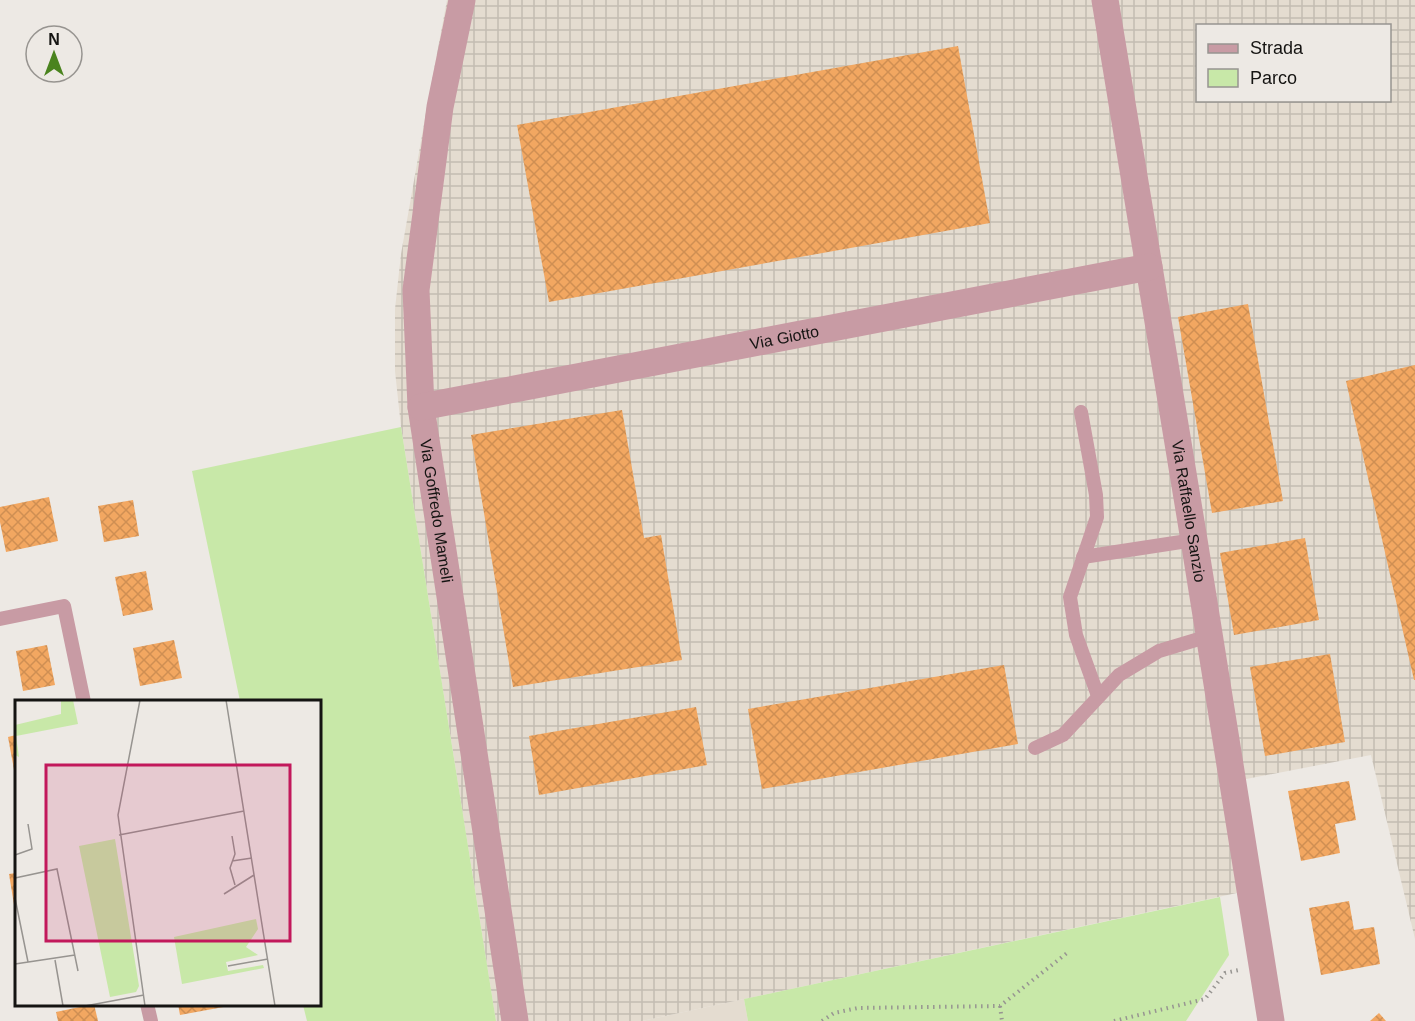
<svg xmlns="http://www.w3.org/2000/svg" width="1415" height="1021" font-family="Arial,sans-serif">
<style>
.built{fill:#e4dcd0}
.industrial{fill:url(#industrial-grid);fill-rule:evenodd}
.park{fill:#c8e8a8}
.building{fill:url(#building-cross-hatch)}
.lines{fill:none;stroke-linecap:round;stroke-linejoin:round}
.path{stroke:#979591;stroke-width:4;stroke-dasharray:1.5 4.5;stroke-linecap:butt}
.service{stroke:#c89ba4;stroke-width:14}
.minor{stroke:#c89ba4;stroke-width:27}
.labels{text-anchor:middle;dominant-baseline:central;stroke-width:5;stroke-linejoin:round;paint-order:stroke}
.street-label{font-size:16px;fill:#151412;stroke:#ede9e4}
.inset-road{fill:none;stroke:#979490;stroke-width:1.5}
.view{fill:#c2185b;fill-opacity:0.15;stroke:#c2185b;stroke-width:3}
.inset-edge{fill:none;stroke:#151412;stroke-width:3}
</style>
<defs>
<pattern id="industrial-grid" width="8" height="8" patternUnits="userSpaceOnUse" patternTransform="scale(1.5)"><rect width="8" height="8" fill="#e4dcd0"/><path d="M0 4h8M4 0v8" fill="none" stroke="#c3bcb2"/></pattern>
<pattern id="building-cross-hatch" width="8" height="8" patternUnits="userSpaceOnUse" patternTransform="scale(1.5)"><rect width="8" height="8" fill="#f2a761"/><path d="M0 0l8 8M0 8l8-8" fill="none" stroke="#cf8f53"/></pattern>
</defs>
<rect width="100%" height="100%" fill="#ede9e4"/>
<polygon class="built" points="744,999 748,1021 642,1021"/>
<path class="industrial" d="M447,0h968v939l-44,-184 -130,25 19,108 -618,133h-146l-95,-594 -6,-56v-62l6,-55 26,-147zM1198,26h192v74h-192z"/>
<g class="park">
<polygon points="401,427 496,1021 307,1021 303,1005 320,1004 320,702 240,701 192,471"/>
<polygon points="1220,897 1229,955 1186,1021 748,1021 744,999"/>
</g>
<g class="building">
<polygon points="958,46 990,223 549,302 517,125"/>
<polygon points="1248,304 1283,501 1212,513 1178,317"/>
<polygon points="1415,365 1415,680 1414,680 1346,381"/>
<polygon points="622,410 644,538 661,535 682,660 513,687 471,435"/>
<polygon points="49,497 58,541 6,552 0,522 0,507"/>
<polygon points="133,500 139,536 104,542 98,506"/>
<polygon points="1305,538 1319,620 1234,635 1220,553"/>
<polygon points="146,571 153,610 123,616 115,577"/>
<polygon points="174,640 182,678 140,686 133,648"/>
<polygon points="47,645 55,685 23,691 16,651"/>
<polygon points="1330,654 1345,742 1265,756 1250,667"/>
<polygon points="1004,665 1018,744 762,789 748,709"/>
<polygon points="696,707 707,765 539,795 529,736"/>
<polygon points="16,735 16,774 15,775 8,737"/>
<polygon points="1349,781 1356,820 1335,824 1340,853 1301,861 1288,791"/>
<polygon points="16,873 16,911 15,911 9,874"/>
<polygon points="1349,901 1354,930 1374,927 1380,964 1321,975 1309,908"/>
<polygon points="94,1004 98,1021 58,1021 56,1012"/>
<polygon points="178,1004 229,1004 229,1006 180,1015"/>
<polygon points="1379,1013 1386,1021 1370,1021"/>
</g>
<g class="lines">
<g class="path">
<polyline points="1000,1006 1002,1021"/>
<polyline points="822,1021 834,1013 858,1008 1000,1006 1067,953"/>
<polyline points="1114,1021 1205,999 1225,973 1239,970"/>
</g>
<g class="service">
<polyline points="1081,412 1096,495 1097,517 1070,597 1076,635 1098,696"/>
<polyline points="1083,557 1194,540"/>
<polyline points="0,619 64,606 84,702"/>
<polyline points="1035,748 1063,735 1119,675 1159,651 1209,636"/>
<polyline points="147,1004 151,1021"/>
</g>
<g class="minor">
<path id="s1" d="M462,0l-22,107 -24,183 5,117 94,614"/>
<path id="s2" d="M1105,0l89,540 77,481"/>
<path id="s3" d="M421,407l728,-140"/>
</g>
</g>
<g class="labels">
<g class="street-label">
<text stroke="none"><textPath href="#s3" startOffset="370">Via Giotto</textPath></text>
<text stroke="none"><textPath href="#s2" startOffset="518">Via Raffaello Sanzio</textPath></text>
<text stroke="none"><textPath href="#s1" startOffset="516">Via Goffredo Mameli</textPath></text>
</g>
</g>
<g transform="translate(15 700)">
<rect width="306" height="306" fill="#ede9e4"/>
<path d="M46,0h12l5,24 -62,12 3,21 -4,-2v-30l46,-11z" fill="#c8e8a8"/>
<path d="M100,139l24,147 -3,6 -26,5 -31,-151zM241,219l2,10 -12,18 12,8 -32,7 2,9 35,-6 1,3 -82,16 -8,-47z" fill="#c8e8a8"/>
<path class="inset-road" d="M125,0l-22,115 27,191M211,0l49,306M104,135l125,-24M217,136l3,18 -5,14 5,17M0,155l17,-6 -4,-25M217,161l20,-3M0,178l42,-9 21,102M209,194l30,-19M0,198l13,64M40,260l8,46M0,264l60,-9M213,266l40,-7M70,306l59,-11"/>
<path class="view" d="M31,65h244v176h-244z"/>
<rect width="306" height="306" class="inset-edge"/>
</g>
<rect x="1196" y="24" width="195" height="78" fill="#ede9e4" stroke="#979490" stroke-width="1.5"/>
<rect x="1208" y="44" width="30" height="9" fill="#c89ba4" stroke="#979490" stroke-width="1.5"/>
<text x="1250" y="54" font-size="18" fill="#151412">Strada</text>
<rect x="1208" y="69" width="30" height="18" fill="#c8e8a8" stroke="#979490" stroke-width="1.5"/>
<text x="1250" y="84" font-size="18" fill="#151412">Parco</text>
<g transform="translate(54 54)"><circle r="28" fill="#ede9e4" stroke="#979490" stroke-width="1.5"/>
<path d="M0-4.5L10 22L0 15L-10 22Z" fill="#4a831e"/>
<text y="-9" font-size="16" font-weight="bold" text-anchor="middle" fill="#151412">N</text>
</g>
</svg>
